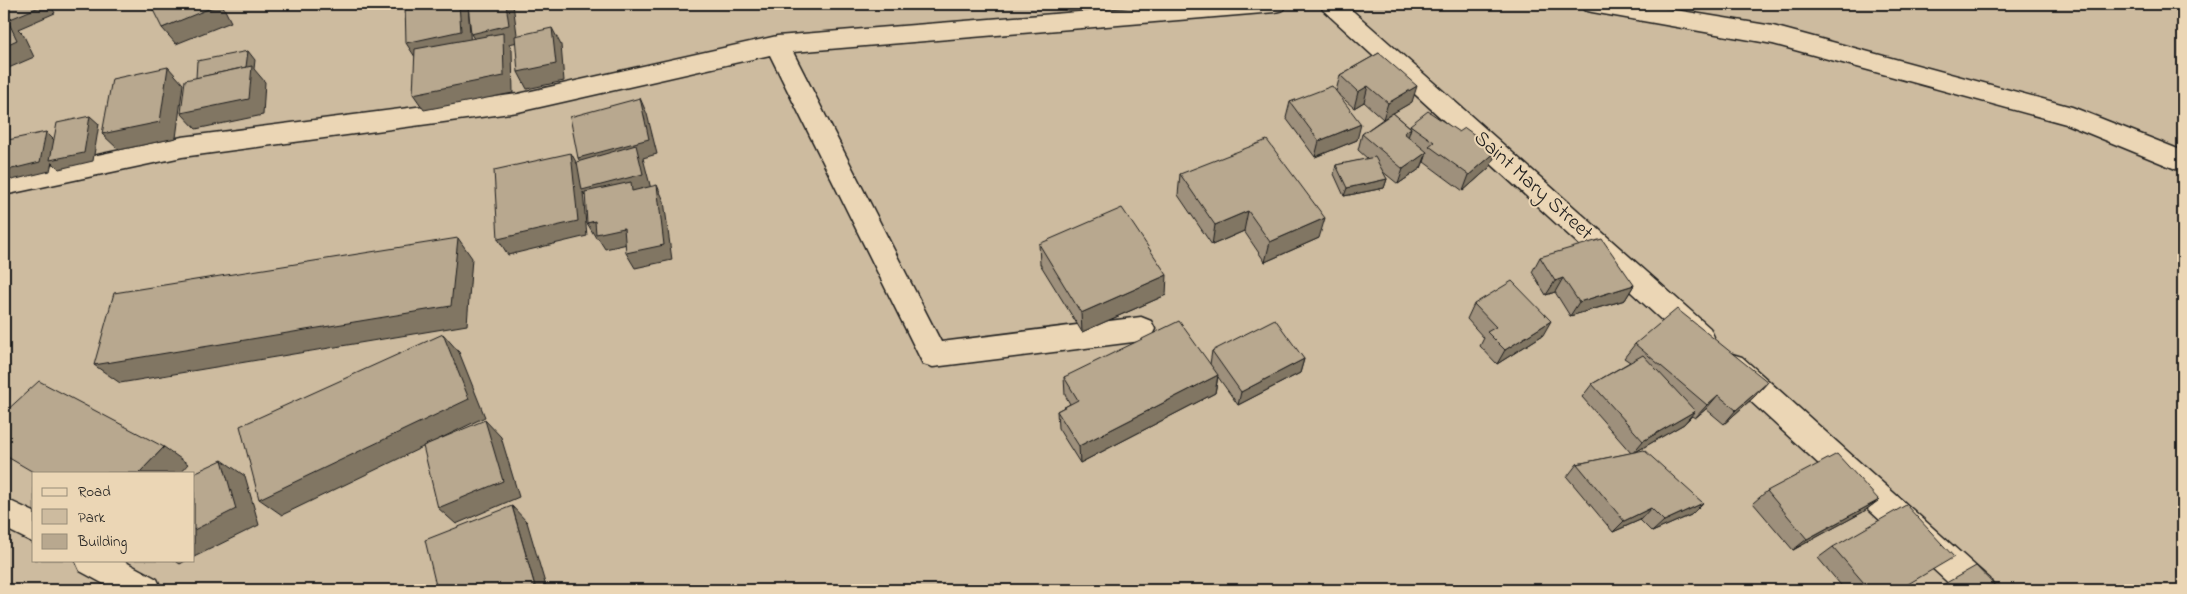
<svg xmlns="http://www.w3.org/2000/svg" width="2187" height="594" font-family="'Indie Flower',sans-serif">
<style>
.green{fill:#cdbb9f;stroke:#746c5e;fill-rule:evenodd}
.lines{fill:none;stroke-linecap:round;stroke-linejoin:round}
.minor-casing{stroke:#1c1c1c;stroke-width:3}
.minor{fill:#ebd6b5;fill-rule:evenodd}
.wall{fill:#9e907b;stroke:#1c1c1c}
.shaded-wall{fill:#817664;stroke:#1c1c1c}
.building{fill:#b8a88f;stroke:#1c1c1c}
.labels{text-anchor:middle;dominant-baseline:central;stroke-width:4;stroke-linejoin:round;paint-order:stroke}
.street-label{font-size:21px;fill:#1c1c1c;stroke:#ebd6b5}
</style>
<rect width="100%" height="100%" fill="#ebd6b5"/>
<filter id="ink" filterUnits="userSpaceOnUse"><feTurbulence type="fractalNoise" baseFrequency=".02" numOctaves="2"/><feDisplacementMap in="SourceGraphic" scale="10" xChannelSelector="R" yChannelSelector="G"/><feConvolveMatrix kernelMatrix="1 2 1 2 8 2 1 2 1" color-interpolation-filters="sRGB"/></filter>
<g filter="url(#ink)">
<path class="green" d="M4,4h2179v586h-2179zM34,473h160v87h-160z"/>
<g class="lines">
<g class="minor-casing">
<g id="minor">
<polygon points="1178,4 1287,4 1283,10 1275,12 793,52 941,342 1141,317 1151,321 1155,329 1151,337 1141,341 933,367 923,364 770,55 518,112 182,157 4,195 4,175 182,137 518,94 777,36"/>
<polygon points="1320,4 1345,4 1710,328 1714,337 1710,346 1700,349 1690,346 1323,10"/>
<polygon points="1581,4 1639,4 1773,26 2072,107 2183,151 2183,172 2066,124 1773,44 1592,12 1584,10"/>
<polygon points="1732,354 1742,357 1990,579 1995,590 1956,590 1722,375 1718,366 1722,357"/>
<polygon points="4,498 34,512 34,543 4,528"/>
<polygon points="75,560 122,560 157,579 162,590 115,590 80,571"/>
</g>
</g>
<use href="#minor" class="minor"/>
</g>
<g class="wall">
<polygon points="1379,53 1412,102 1393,113 1410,127 1410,125 1490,167 1463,191 1424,162 1426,156 1421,168 1398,184 1382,171 1387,179 1384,188 1344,196 1334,174 1336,165 1368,159 1358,150 1362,134 1383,119 1364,102 1354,108 1337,93 1357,140 1315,157 1286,118 1290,102 1336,91 1340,75"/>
<polygon points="1180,174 1319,238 1265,262 1244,231 1212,245 1178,195"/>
<polygon points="1039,244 1166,295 1082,332 1040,264"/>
<polygon points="1540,257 1634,285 1625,300 1570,316 1555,292 1546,295 1532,272"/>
<polygon points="1474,304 1543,335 1497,364 1480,346 1484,338 1467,319"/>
<polygon points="1635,344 1768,382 1755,396 1724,424 1706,409 1695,418 1692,416 1684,424 1637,451 1703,503 1691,515 1652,532 1640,520 1613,532 1567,477 1577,464 1631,453 1582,397 1592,384 1630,362 1624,358"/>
<polygon points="1212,351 1304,359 1300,373 1238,405 1218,377 1215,393 1080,463 1058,428 1057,411 1070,404 1065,395 1064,377 1210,364"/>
<polygon points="1767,491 1879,500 1863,512 1793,550 1753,503"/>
<polygon points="1833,547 1899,590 1845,590 1818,558"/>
</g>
<g class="shaded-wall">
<polygon points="46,4 50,4 55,13 18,29 23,34 34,57 4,70 4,46 6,17"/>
<polygon points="217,4 222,4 231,22 176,44 162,28"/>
<polygon points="459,4 468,4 471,48 417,60 406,43"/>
<polygon points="506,4 513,4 518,42 509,44 512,50 513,93 424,110 413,94 481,50 471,34"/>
<polygon points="1081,4 1096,4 1082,7"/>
<polygon points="552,28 561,45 564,81 527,89 518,72"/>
<polygon points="248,51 255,60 254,69 265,82 263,115 196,129 181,113"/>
<polygon points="168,67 183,84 176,138 119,150 102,134"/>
<polygon points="1368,86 1364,102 1354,108 1358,92"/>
<polygon points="1417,86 1412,102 1383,119 1388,103"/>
<polygon points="640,98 647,114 657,154 643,158 651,189 591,206 583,192 587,236 508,255 498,239 571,153 580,169 586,174 578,158"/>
<polygon points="90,116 99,124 93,161 59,169 52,162 50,171 12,180 4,173 4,171 46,132 55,141"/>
<polygon points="1361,124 1357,140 1315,157 1319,141"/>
<polygon points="1411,128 1406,144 1404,133"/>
<polygon points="1497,151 1490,167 1463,191 1469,175"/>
<polygon points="1427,152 1421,168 1398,184 1403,169"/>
<polygon points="1387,179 1384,188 1344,196 1347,188"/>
<polygon points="657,185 664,201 672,260 635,268 626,253"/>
<polygon points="1248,211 1244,231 1212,245 1215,225"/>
<polygon points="1325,218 1319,238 1265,262 1270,242"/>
<polygon points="595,221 624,228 632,243 605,249 598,238 596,238 587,223"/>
<polygon points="458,238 472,258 467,325 120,383 94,365"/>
<polygon points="1167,275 1166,295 1082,332 1081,313"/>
<polygon points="1563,278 1555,292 1546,295 1555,281"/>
<polygon points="1634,285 1625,300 1570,316 1579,302"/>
<polygon points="1551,321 1543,335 1497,364 1505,350"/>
<polygon points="443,334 459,352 485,417 282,515 259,499"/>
<polygon points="1304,359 1300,373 1238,405 1241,392"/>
<polygon points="1218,375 1215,393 1080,463 1079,446"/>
<polygon points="1768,382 1755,396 1724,424 1736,410"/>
<polygon points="1718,395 1706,409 1695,418 1707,405"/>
<polygon points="1695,411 1684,424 1632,454 1643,441"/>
<polygon points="485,420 501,437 519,497 456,524 438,508"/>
<polygon points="164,447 188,464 180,473 139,473"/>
<polygon points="222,460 245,476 259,525 194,557 194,530"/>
<polygon points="1879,500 1863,512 1793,550 1807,539"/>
<polygon points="1703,503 1691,515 1652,532 1664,521"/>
<polygon points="512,506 527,522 547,590 536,590"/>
<polygon points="1651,508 1640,520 1613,532 1624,521"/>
<polygon points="174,560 187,560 180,564"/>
</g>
<g class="building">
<polygon points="8,4 46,4 8,20 6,17 4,18 4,5"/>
<polygon points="150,4 217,4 218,5 162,28"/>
<polygon points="405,4 459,4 461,31 406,43"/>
<polygon points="468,4 506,4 509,25 471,34"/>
<polygon points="6,17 17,40 4,46 4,18"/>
<polygon points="552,28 556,64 518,72 515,36"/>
<polygon points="503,33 504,76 413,94 415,49"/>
<polygon points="248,51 246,67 196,78 197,61"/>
<polygon points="1379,53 1417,86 1388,103 1368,86 1358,92 1340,75"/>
<polygon points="252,66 249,99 181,113 185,80"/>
<polygon points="168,67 160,122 102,134 112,79"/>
<polygon points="1332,86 1361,124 1319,141 1290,102"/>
<polygon points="640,98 649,139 578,158 570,117"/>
<polygon points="1428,111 1459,132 1465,128 1497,151 1469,175 1429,146 1434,142 1410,125"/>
<polygon points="1393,113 1411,128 1404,133 1427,152 1403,169 1362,134"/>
<polygon points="90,116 84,153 50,160 57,123"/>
<polygon points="46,132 40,162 4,171 4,161 8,140"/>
<polygon points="1267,140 1325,218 1270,242 1248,211 1215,225 1180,174"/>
<polygon points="636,145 643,174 582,190 577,162"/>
<polygon points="571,153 578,221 498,239 494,170"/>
<polygon points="1375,157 1387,179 1347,188 1336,165"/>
<polygon points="631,182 632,191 657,185 664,245 626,253 624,228 596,234 595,221 587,223 585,192"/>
<polygon points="1122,208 1167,275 1081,313 1039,244"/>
<polygon points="458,238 451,306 94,365 114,293"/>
<polygon points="1602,239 1634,285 1579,302 1563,278 1555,281 1540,257"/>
<polygon points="1512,281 1551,321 1505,350 1487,332 1496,327 1474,304"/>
<polygon points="1677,309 1768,382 1736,410 1718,395 1707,405 1635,344"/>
<polygon points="1275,319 1304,359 1241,392 1212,351"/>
<polygon points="1179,321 1218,375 1079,446 1057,411 1078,400 1064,377"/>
<polygon points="443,334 469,399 259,499 240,426"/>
<polygon points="1643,355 1695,411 1643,441 1592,384"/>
<polygon points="39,381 164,447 139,473 35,473 4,455 4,413"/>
<polygon points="485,420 503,481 438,508 423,446"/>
<polygon points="1644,450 1703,503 1664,521 1651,508 1624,521 1577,464"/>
<polygon points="1837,454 1879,500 1807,539 1767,491"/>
<polygon points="222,460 236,509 194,530 194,473"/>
<polygon points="1906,505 1954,557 1898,590 1870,590 1833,547"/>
<polygon points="512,506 536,590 437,590 425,540"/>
<polygon points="1976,566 1999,590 1934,590"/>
</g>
</g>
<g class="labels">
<g class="street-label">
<text transform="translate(1533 186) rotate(42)">Saint Mary Street</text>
</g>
</g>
<rect width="2187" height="594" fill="none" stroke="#ebd6b5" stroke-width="20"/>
<rect x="10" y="10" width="2167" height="574" fill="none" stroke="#1c1c1c" stroke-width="2" filter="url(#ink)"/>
<rect x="32" y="472" width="162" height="90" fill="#ebd6b5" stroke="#988c78"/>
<rect x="42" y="488" width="25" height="8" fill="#ebd6b5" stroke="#988c78"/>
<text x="78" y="496" font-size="15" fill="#1c1c1c">Road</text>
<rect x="42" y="509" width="25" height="15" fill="#cdbb9f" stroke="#988c78"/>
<text x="78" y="522" font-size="15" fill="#1c1c1c">Park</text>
<rect x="42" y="534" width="25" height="15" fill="#b8a88f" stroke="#988c78"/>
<text x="78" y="546" font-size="15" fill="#1c1c1c">Building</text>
</svg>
